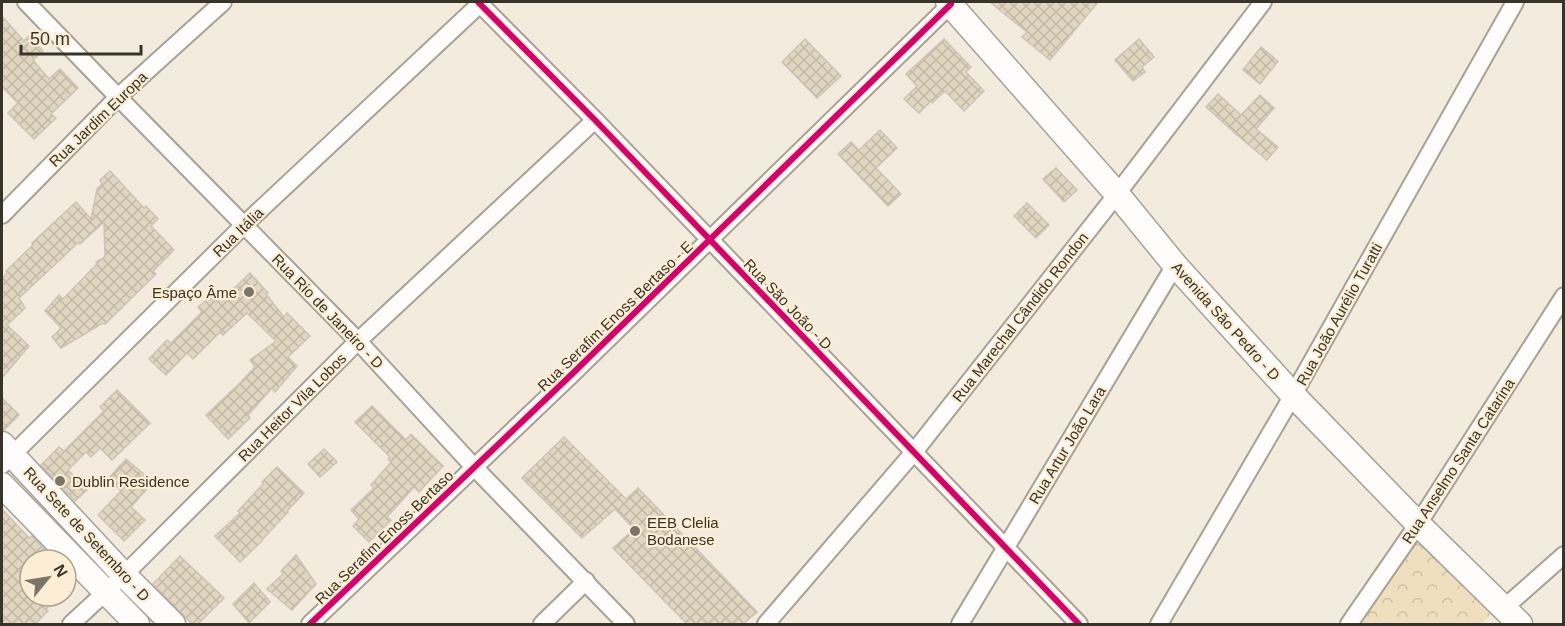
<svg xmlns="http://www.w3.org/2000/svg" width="1565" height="626" font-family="Helvetica,sans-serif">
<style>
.forest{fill:url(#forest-crowns)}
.building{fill:url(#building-cross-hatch);stroke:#cbc4b9;stroke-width:1.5}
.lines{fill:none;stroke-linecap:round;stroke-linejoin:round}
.street-casing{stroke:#a7a196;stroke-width:20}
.secondary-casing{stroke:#a7a196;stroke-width:27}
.street{stroke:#fdfcfa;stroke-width:16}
.secondary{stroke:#fdfcfa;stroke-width:24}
.cycleway-casing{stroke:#fceed4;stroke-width:10}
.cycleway{stroke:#d6006c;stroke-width:6}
.poi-dot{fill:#7a7469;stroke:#fceed4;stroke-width:2}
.labels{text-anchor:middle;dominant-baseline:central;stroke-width:4.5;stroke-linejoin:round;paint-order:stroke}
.street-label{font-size:15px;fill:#39342a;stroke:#fceed4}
.poi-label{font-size:15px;fill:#39342a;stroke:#fceed4;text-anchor:start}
</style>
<defs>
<pattern id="forest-crowns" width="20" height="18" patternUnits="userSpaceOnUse" patternTransform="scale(1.5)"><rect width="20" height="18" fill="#f0dfbf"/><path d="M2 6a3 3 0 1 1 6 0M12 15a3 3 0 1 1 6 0" fill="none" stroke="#cfc0a4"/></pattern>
<pattern id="building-cross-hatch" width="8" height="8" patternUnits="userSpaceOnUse" patternTransform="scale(1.5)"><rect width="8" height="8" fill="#e1d6c0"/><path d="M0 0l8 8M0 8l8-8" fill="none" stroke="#c2b8a5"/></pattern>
</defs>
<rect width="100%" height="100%" fill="#f3ebdd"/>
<polygon class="forest" points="1416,538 1492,613 1482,624 1361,624"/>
<g class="building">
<polygon points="990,2 1098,2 1050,60 1022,37 1027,32"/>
<polygon points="2,16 24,41 29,36 43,51 33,60 49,79 60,69 78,88 51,114 56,118 34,139 8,113 18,103 2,87"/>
<polygon points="805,39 841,76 817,98 782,62"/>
<polygon points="944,39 971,67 966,72 984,91 964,111 945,91 932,103 931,101 919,113 904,99 917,86 906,74"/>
<polygon points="1139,39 1154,57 1142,67 1145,72 1133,81 1115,60"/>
<polygon points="1261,47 1278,61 1260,84 1243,70"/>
<polygon points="1218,94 1241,115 1260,95 1274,108 1256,129 1278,147 1267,160 1237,135 1206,107"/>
<polygon points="880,130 897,148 876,168 901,194 888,206 838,154 851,142 859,150"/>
<polygon points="1056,168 1077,190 1064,202 1043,179"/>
<polygon points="110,171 144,208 146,206 158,219 151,226 174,250 153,271 156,274 105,324 103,323 61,348 52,337 61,328 45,311 59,295 63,299 97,264 96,262 105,257 104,222 80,244 79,242 19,298 25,308 7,325 29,346 2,378 2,278 8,272 6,271 33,245 32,243 76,202 91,219 97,189 102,184 100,180"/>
<polygon points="1027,203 1049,225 1036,238 1014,216"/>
<polygon points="250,273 268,293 266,294 284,317 287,313 310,336 288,357 297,366 275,392 272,388 248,415 250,418 228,439 206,415 238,385 255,367 250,360 276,341 247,313 223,335 220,332 193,359 187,353 166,375 149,359 167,340 171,343 202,312 198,307 210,297 212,300 223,289 228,294"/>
<polygon points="117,390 150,423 112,460 100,448 91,457 86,452 68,470 87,490 75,501 41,465 59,447 64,451 104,411 100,407"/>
<polygon points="2,398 19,415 4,430 2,430"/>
<polygon points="372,406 406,440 411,434 443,466 419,492 414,487 387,517 391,520 369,542 353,526 359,519 351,510 374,488 371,485 391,462 388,459 390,457 355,422"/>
<polygon points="564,437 626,499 638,488 757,612 743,624 687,624 613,548 634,529 615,509 582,538 522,478"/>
<polygon points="324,449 337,462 320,477 308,464"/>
<polygon points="126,459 153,482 131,507 145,520 124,541 98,515 121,491 108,479"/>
<polygon points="277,467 304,493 287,511 288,512 262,540 262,541 240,562 215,536 240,513 238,511 263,484 262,482"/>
<polygon points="2,509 29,538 32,536 54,560 30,560 30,596 60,596 46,609 48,611 35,624 2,624"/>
<polygon points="296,555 316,584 292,610 267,589 283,574 281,571"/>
<polygon points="180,556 224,598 198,624 192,624 153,584"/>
<polygon points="254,583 270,602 249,623 233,604"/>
</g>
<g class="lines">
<g class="street-casing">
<g id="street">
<polyline points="26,2 118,97 358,341 474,467 626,624"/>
<polyline points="478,2 595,120 1079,624"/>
<polyline points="2,215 118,97 223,2"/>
<polyline points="2,465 245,224 480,4"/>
<polyline points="1504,608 1564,555"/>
<polyline points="71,624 124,575 358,341 595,120"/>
<polyline points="310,624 570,376 951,4"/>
<polyline points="542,624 586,581"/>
<polyline points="766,624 914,452 1117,194 1263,2"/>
<polyline points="960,624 1175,265"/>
<polyline points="1159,624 1293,395 1515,2"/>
<polyline points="1349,624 1418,524 1564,296"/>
</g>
</g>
<g class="secondary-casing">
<g id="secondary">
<polyline points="948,2 1117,194 1175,265 1293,395 1418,524 1520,624"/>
<polyline points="2,444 124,575 173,624"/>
<polyline points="2,485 137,624"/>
</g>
</g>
<use href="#street" class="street"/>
<use href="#secondary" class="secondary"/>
<g class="cycleway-casing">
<g id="cycleway">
<polyline points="478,2 595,120 1079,624"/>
<polyline points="310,624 570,376 951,4"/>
</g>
</g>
<use href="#cycleway" class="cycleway"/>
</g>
<g class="poi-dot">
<circle cx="249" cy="292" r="6"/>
<circle cx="60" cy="481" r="6"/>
<circle cx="635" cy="531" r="6"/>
</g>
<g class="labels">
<g class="street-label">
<text transform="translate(98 119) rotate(-44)">Rua Jardim Europa</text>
<text transform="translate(238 232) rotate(-44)">Rua Itália</text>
<text transform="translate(788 304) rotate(46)">Rua São João - D</text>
<text transform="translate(328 311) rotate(46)">Rua Rio de Janeiro - D</text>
<text transform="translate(1339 314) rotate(-61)">Rua João Aurélio Turatti</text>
<text transform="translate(615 316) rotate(-44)">Rua Serafim Enoss Bertaso - E</text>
<text transform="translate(1020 317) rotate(-52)">Rua Marechal Cândido Rondon</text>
<text transform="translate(1226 321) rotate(48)">Avenida São Pedro - D</text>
<text transform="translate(292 407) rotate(-45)">Rua Heitor Vila Lobos</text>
<text transform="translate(1067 445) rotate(-59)">Rua Artur João Lara</text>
<text transform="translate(1458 461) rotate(-57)">Rua Anselmo Santa Catarina</text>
<text transform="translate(87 534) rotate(47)">Rua Sete de Setembro - D</text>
<text transform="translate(384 537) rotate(-44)">Rua Serafim Enoss Bertaso</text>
</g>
<g class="poi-label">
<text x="237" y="292" text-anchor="end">Espaço Âme</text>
<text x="72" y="481">Dublin Residence</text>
<text x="647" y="522">EEB Clelia<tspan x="647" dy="17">Bodanese</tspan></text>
</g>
</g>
<rect width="1565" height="626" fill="none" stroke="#39342a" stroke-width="6"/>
<g transform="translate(48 578) rotate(60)"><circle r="28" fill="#fceed4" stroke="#aea490" stroke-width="1.5"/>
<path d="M0-4.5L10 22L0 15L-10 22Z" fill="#7a7469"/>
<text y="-9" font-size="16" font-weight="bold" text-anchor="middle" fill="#39342a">N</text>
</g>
<path d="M21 45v9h120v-9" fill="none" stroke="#39342a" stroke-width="3"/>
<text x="30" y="45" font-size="18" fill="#39342a" stroke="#fceed4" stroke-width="4.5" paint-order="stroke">50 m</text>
</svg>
